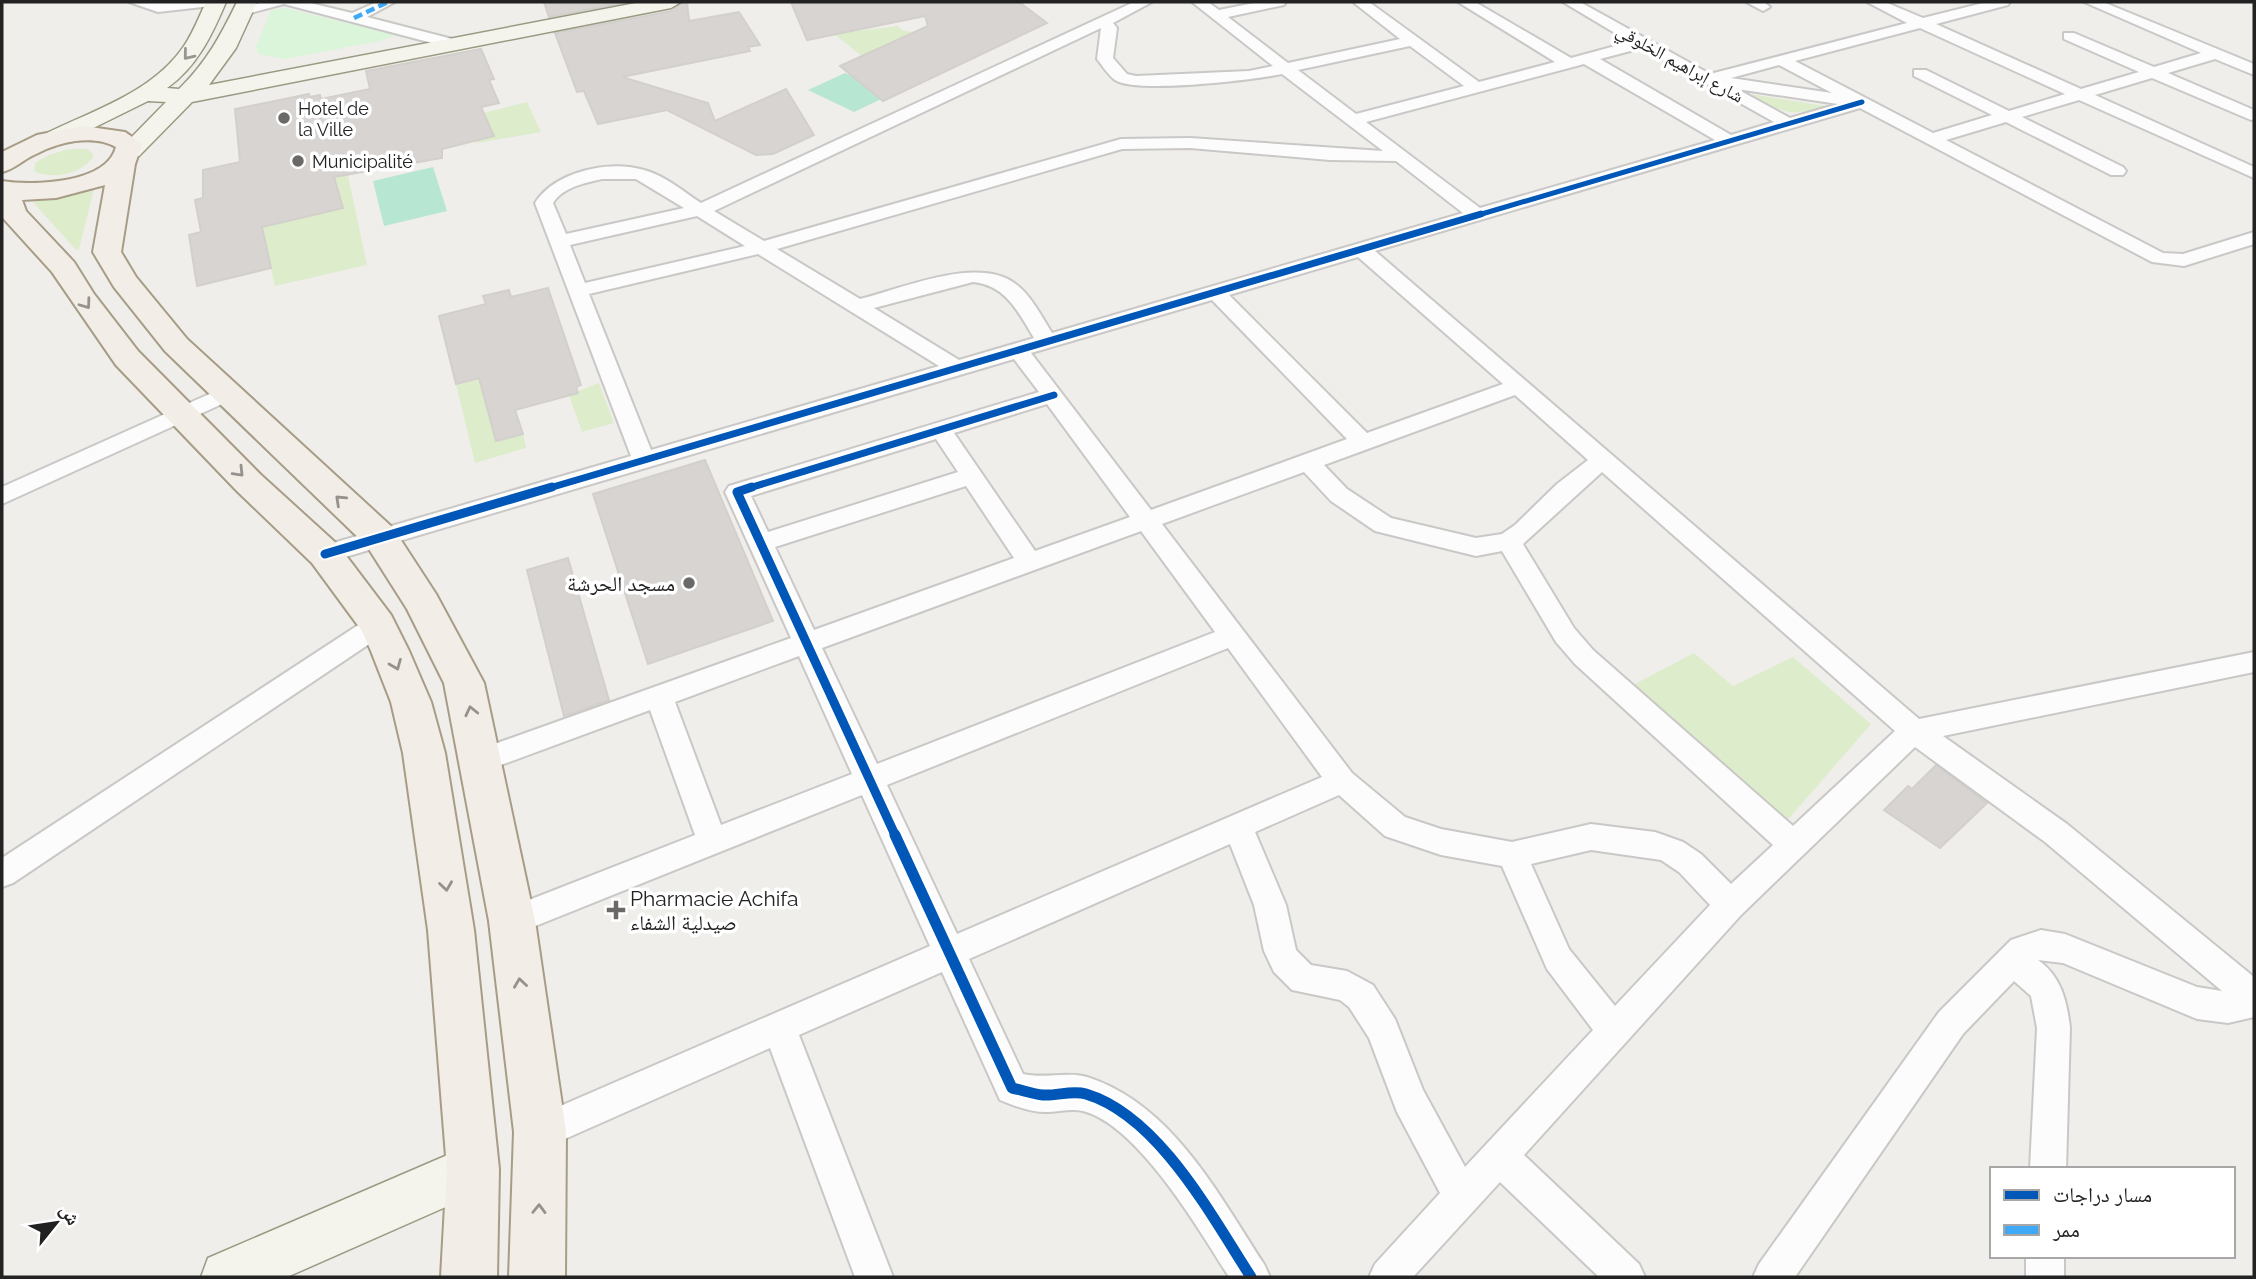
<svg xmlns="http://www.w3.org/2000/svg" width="2256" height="1279" font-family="Raleway,'Noto Naskh Arabic',sans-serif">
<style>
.grass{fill:#ddeccb}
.park{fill:#daf5da}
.pitch{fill:#b7e6d2}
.building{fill:#d7d4d2;stroke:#d3d0cc;stroke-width:2}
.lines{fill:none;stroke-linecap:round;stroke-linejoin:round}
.street-casing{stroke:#c9c8c7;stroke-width:4}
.secondary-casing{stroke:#999a82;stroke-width:3}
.primary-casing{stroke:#a79c86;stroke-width:4}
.street{fill:#fdfcfc;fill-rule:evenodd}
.secondary{fill:#f4f4ed;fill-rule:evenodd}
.primary{fill:#f3ede7;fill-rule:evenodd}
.quiet{stroke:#3fa9f5;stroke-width:4.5;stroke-dasharray:9 4.5;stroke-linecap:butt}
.cycleway-far3-casing{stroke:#fff;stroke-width:8}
.cycleway-far2-casing{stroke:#fff;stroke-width:10}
.cycleway-far1-casing{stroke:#fff;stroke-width:13}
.cycleway-casing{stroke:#fff;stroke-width:16}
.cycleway-far3{stroke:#0057b8;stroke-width:5}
.cycleway-far2{stroke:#0057b8;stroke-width:7}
.cycleway-far1{stroke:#0057b8;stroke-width:9}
.cycleway{stroke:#0057b8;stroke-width:11}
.oneway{stroke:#969692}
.oneway2{stroke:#95928e}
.poi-dot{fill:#6a6968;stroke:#fff;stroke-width:2.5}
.labels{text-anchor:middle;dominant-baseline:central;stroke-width:7;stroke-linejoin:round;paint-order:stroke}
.far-street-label{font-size:18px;fill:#222;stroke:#fff}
.far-poi-label{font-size:18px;fill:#222;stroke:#fff;text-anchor:start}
.poi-label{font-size:21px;fill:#222;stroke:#fff;text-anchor:end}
</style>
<rect width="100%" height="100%" fill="#f0eeeb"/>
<g class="grass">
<polygon points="898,26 901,30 912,32 862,56 834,34"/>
<path d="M1750,94l76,12c-36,12 -44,6 -76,-12z"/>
<polygon points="527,102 541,132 477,143 476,140 494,136 484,113"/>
<path d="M69,149h18l7,6c-9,18 -42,26 -60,16l1,-8 14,-8z"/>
<polygon points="346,166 367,265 275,286 269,260 253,229 343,208 335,179 279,192"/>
<polygon points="94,189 79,249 76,250 33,202"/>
<polygon points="485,376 485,401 496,441 523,434 526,448 475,463 456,384"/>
<polygon points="599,383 614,423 582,432 569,395"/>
<polygon points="1694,653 1733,686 1793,657 1871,724 1785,823 1633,685"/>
</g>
<polygon class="park" points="285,8 396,35 380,41 285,59 259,54 256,47 271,10"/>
<g class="pitch">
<polygon points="845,73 892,94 854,112 808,90"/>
<polygon points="433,167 447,211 384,226 373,181"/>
</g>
<g class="building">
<polygon points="544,2 628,2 549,17"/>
<polygon points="683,2 687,2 689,21 739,12 760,45 748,47 750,51 622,77 708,103 715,121 786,89 814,135 773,154 756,155 667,110 598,124 584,91 577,92 555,33 672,11"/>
<polygon points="791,2 1019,2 1047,23 883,101 840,66 928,26 925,16 807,40"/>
<polygon points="481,49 494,79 489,80 499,103 481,107 494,136 442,149 442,158 334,177 343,208 262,227 271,268 197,286 189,235 201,232 195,200 203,198 203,170 240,162 235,109 309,94 310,97 320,95 321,99 370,89 366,71"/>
<polygon points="548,288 581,385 576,387 578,393 515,410 523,434 496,441 479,378 456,384 439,316 486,304 483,296 509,290 511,297"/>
<polygon points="705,460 773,621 648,664 593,494"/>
<polygon points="568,558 609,700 564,716 527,570"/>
<polygon points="1936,765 1987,803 1940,848 1884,810 1908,786 1912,789"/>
</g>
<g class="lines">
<g class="street-casing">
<g id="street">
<polygon points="129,2 218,2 211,6 158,12"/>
<polygon points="262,2 306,2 352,13 377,2 395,2 367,17 460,41 463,44 455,49 284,4 243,15 236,11"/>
<path d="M1134,2h18l-39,21 4,5 -4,30 14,16 9,2 113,-5 24,-5 -81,-64h16l11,8 40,-8h27l-2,3 -56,12 60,46 112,-24 -47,-37h16l110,80 76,-20 -97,-60h17l96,56 59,-16 -67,-40h17l130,72 197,-51 -40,-21h18l38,16 64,-16h23l-2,3 -72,19 145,65 58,-17 -75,-33v-6h10l80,34 47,-14 -117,-51h19l151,62v11l-39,-16 -47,14 86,37v9l-3,1 -99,-42 -57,17 159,72v11l-175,-78 -57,17 101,50 3,4 -3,4h-12l-105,-53 -60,18 217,113 20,1 71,-22v12l-70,22 -32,-4 -292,-154 -485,143 544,468 335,-67v20l-311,64 124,88 187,153v40l-26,6 -31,-4 -134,-56 -25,-3c23,16 29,41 32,68l-4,141h-36l7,-141 -6,-32 -17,-15 -51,53 -168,243h-42l6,-13 180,-252 72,-72 30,-10 24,4 132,53 25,4 -177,-149 -130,-95 -174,168 -217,240 115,109 6,13h-46l-99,-95 -87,95h-44l6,-13 65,-71 -43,-81 -28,-74 -20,-31 -9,-7 -48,-10 -18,-18 -10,-21 -10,-46 -24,-61 -261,115 54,115c22,5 45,-3 64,3 85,27 131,117 177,187l6,13h-41c-29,-46 -91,-152 -146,-166 -12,-3 -25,1 -37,1 -15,0 -32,-6 -46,-12l-58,-128 -143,63 94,242h-38l-85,-229 -230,102 -12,-6 -6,-12 6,-12 402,-174 -68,-151 -339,136 -11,4 -11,-4 -5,-10 5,-10 194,-76 -45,-125 -168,62 -10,-4 -4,-8 4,-8 319,-114 -66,-146 4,-6 310,-94 -25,-33 -689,204 -9,-3 -3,-6 3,-6 315,-92 -96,-253c19,-31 75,-44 109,-33 20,5 40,22 57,33zM1101,28l-4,31c5,6 11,16 18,21 21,14 139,0 167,-6l101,77 -193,-13 -69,1 -357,102 -50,-30zM1920,28l145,66 -56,17 -83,-41h-12v6l78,39 -59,18 -138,-72zM1410,46l54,40 -108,28 -58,-44zM1642,48l132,74 -43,13 -131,-76zM1584,64l131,76 -235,68 -114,-86zM1779,65l53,28 -101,-15zM1737,89l101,15 -48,14zM1190,148l140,12 66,1 67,52 -411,120c-10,-16 -20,-36 -35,-48 -37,-31 -116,4 -157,14l-83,-50 345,-100zM602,179h34l48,29 -118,26 -13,-31c10,-16 32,-20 49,-24zM697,216l48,30 -160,37 -15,-38zM758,254l181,112 -288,84 -62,-156zM1358,257l145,127 -136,49 -138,-138zM973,282c33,3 46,31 61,56l-75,22 -85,-52zM1212,300l135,139 -196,71 -120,-157zM1515,395l73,65 -31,24 -42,41 -13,9 -26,4 -85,-20 -44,-29 -23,-24zM1047,404l83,113 -95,34 -81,-118zM936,439l22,33 -190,60 -17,-36zM1304,472l27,29 44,30 101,25 26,-5 54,91 19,22 198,181 -42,39 -30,-30 -18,-12 -28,-10 -64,-8 -79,18 -71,-13 -36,-12 -53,-44 -190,-249zM1602,472l293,259 -102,95 -200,-176 -19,-22 -51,-84zM966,486l48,72 -200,72 -39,-83zM1141,531l74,101 -338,132 -55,-116zM1228,648l94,129 -365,157 -70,-149zM799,656l53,118 -131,51 -46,-123zM1339,795l46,41 56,19 61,11 45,103 46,61 -128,137 -42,-77 -28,-71 -22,-34 -26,-14 -36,-6 -15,-15 -10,-45 -31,-73zM1591,850l70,10 18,12 31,33 -95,101 -46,-57 -38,-85z"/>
<polygon points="1746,2 1764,2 1770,7 1763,11"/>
<polygon points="225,387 236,394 233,399 2,504 2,487"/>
<polygon points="378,615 387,618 391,625 387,632 13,883 2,887 2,858 369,618"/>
<rect x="2026" y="1256" width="38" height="21"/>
</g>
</g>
<g class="secondary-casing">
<g id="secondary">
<path d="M206,2h20c-14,33 -29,65 -59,86l12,1c27,-26 42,-54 58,-87h20l-21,46 -27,37 432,-83h40l-10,6 -479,94 -53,54h-18l-3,-5 48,-49 -18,-1 -85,42h-16l-4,-5 4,-5c47,-23 106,-41 137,-87 9,-13 15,-29 22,-44z"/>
<polygon points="473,1144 491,1151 498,1169 491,1187 287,1277 201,1277 208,1258"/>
</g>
</g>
<g class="primary-casing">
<path id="primary" d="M83,126l42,6 17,12 -7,20 -14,88 15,25 51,62 206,189 43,66 48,89 51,238 31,211 -1,145h-56l5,-145 -25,-211 -45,-238 -37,-74 -40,-63 -202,-195 -51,-64 -21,-35 12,-67 -49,13 -34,2 4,11 48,51 20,32 44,57 123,124 77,70 53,70 18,36 22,51 14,51 29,177 25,239 -2,108h-56l6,-108 -19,-239 -25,-177 -12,-51 -20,-51 -9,-20 -50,-68 -75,-72 -121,-126 -64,-93 -50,-55v-36c30,5 105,3 114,-34 -24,-13 -57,-5 -80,7 -12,5 -21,15 -34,18v-20l35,-17z"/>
</g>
<use href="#street" class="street"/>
<use href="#secondary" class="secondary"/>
<use href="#primary" class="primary"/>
<polyline class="quiet" points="354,18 388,2"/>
<g class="cycleway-far3-casing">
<polyline id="cycleway-far3" points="1475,216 1862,102"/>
</g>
<g class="cycleway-far2-casing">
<g id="cycleway-far2">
<polyline points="546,489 1481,214"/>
<polyline points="746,489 1054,395"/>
</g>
</g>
<g class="cycleway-far1-casing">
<g id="cycleway-far1">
<polyline points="752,487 737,492 896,837"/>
<polyline points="325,554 552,487"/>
</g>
</g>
<g class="cycleway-casing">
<path id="cycleway" d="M895,835l117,253c10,2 21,6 31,7 14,1 29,-5 43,-1 73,22 126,123 165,183"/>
</g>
<use href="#cycleway-far3" class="cycleway-far3"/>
<use href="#cycleway-far2" class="cycleway-far2"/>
<use href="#cycleway-far1" class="cycleway-far1"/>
<use href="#cycleway" class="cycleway"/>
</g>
<defs><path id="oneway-chevron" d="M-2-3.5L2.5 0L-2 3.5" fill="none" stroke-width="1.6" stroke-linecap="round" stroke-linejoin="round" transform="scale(1.75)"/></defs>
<use class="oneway" href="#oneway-chevron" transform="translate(188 55) rotate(129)"/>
<g class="oneway2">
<use href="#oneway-chevron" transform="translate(86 304) rotate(54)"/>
<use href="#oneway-chevron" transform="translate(239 472) rotate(46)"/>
<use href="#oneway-chevron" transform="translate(340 500) rotate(-137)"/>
<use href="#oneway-chevron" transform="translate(396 665) rotate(68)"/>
<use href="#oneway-chevron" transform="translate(471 711) rotate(-103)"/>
<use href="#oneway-chevron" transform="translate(446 886) rotate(82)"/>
<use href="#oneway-chevron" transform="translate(520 983) rotate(-98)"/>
<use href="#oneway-chevron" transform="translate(539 1209) rotate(-89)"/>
</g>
<g class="poi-dot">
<circle cx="284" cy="118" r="7"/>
<circle cx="298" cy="161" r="7"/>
<circle cx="689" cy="583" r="7"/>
<path d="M612.5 899.5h7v7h7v7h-7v7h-7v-7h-7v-7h7z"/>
</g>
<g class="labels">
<g class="far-street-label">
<text transform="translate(1680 63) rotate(29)">شارع إبراهيم الخلوقي</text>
</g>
<g class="far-poi-label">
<text x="298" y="108">Hotel de<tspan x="298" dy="21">la Ville</tspan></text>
<text x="312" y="161">Municipalité</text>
</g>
<g class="poi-label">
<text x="675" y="583">مسجد الحرشة</text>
<text x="630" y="898" text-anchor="start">Pharmacie Achifa<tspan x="630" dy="24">صيدلية الشفاء</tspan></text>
</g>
</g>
<rect width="2256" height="1279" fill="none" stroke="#222222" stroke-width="7"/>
<rect x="1990" y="1167" width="245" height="91" fill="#ffffff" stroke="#a7a7a7" stroke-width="2"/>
<rect x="2004" y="1190" width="35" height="10" fill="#0057b8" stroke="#a7a7a7" stroke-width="2"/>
<text x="2053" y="1202" font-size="21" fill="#222222">مسار دراجات</text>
<rect x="2004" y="1225" width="35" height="10" fill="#3fa9f5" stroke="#a7a7a7" stroke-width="2"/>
<text x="2053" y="1237" font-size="21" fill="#222222">ممر</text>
<g transform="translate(56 1223) rotate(60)" stroke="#ffffff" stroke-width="5" paint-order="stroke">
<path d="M0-5L12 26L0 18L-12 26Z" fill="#222222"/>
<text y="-10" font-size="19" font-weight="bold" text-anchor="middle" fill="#222222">ش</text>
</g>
</svg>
